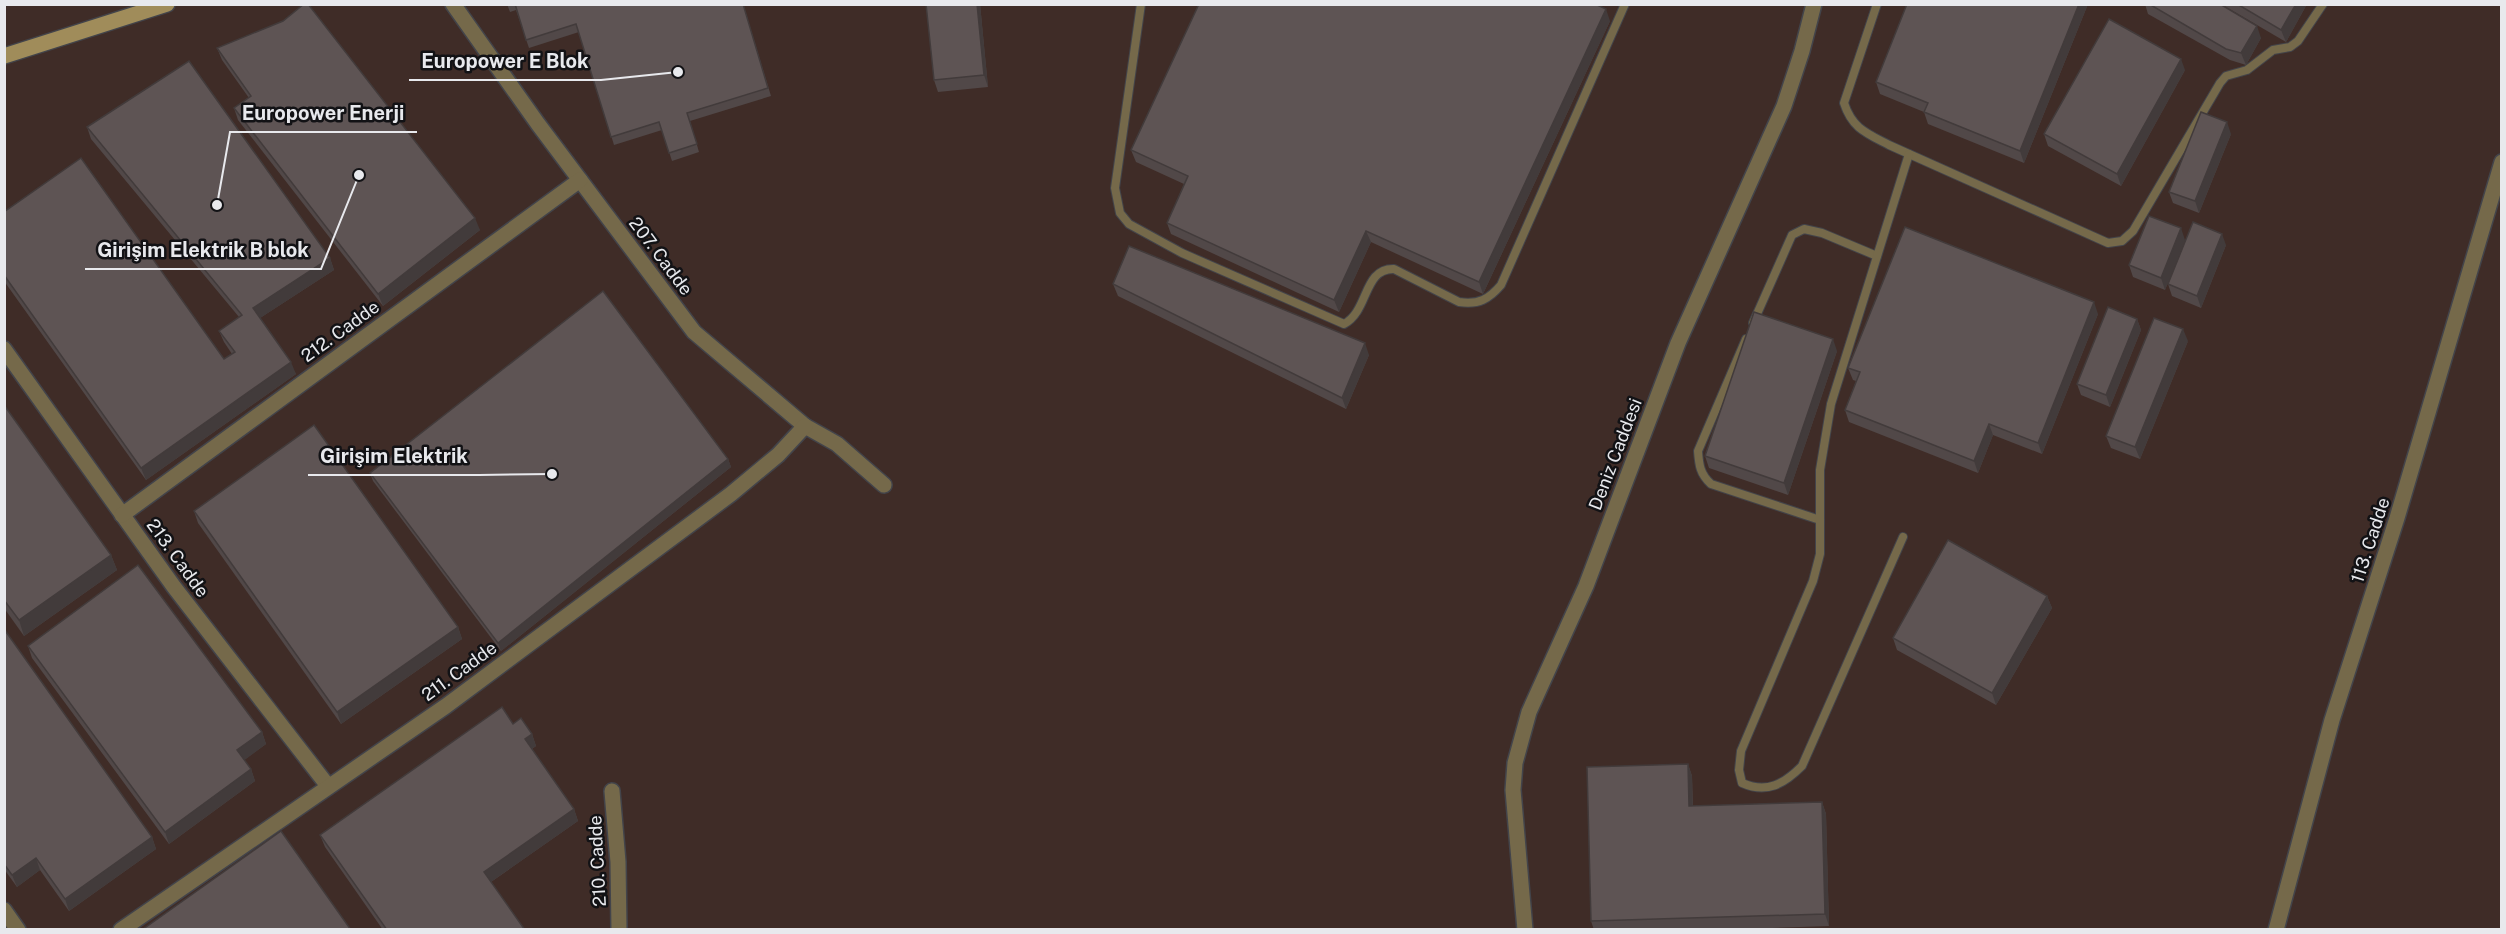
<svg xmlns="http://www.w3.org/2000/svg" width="2506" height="934" font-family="'Public Sans',sans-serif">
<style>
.industrial{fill:#3f2c27}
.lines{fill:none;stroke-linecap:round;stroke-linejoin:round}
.lane-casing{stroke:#43444a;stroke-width:10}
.street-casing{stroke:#43444a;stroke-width:18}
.secondary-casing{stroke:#43444a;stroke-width:18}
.lane{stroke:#75694a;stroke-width:8}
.street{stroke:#75694a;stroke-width:15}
.secondary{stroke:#a08c5a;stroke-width:15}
.wall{fill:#514848}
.shaded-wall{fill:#423b3b}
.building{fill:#5e5454;stroke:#423b3b;stroke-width:1.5}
.labels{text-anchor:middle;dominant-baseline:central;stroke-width:5;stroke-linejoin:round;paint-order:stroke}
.street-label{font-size:18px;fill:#e8e9ed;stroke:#121215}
.leader{fill:none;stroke:#e8e9ed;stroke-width:2}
.callout-dot{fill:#e8e9ed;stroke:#121215;stroke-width:2}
.callout-label{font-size:20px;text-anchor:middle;font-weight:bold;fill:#e8e9ed;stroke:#121215;stroke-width:5;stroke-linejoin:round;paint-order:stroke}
</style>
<rect width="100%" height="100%" fill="#282930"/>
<rect class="industrial" x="5" y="5" width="2496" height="924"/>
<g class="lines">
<g class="lane-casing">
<g id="lane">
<path d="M1141,4l-26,184 5,25 9,11 53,29 162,71c25,-13 19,-56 50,-55l65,33c20,3 30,-3 42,-17l124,-281"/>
<path d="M1877,4l-33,99c8,25 22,30 45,42l219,98 14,-2 11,-10 87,-148 6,-7 21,-6 26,-20 17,-3 8,-6 25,-37"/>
<polyline points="1753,323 1792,235 1804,229 1822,233 1877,256"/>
<path d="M1746,339l-48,112c1,14 2,23 13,33l109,36"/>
<path d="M1903,537l-101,229c-18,18 -35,28 -60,17l-3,-13 2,-19 72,-170 7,-27v-84l11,-66 78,-250"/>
</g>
</g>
<g class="street-casing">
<g id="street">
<polyline points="453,4 538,124 694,332 805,426 837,444 884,485"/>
<polyline points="4,349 174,587 328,786"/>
<polyline points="122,515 580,180"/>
<polyline points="612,791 618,862 619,930"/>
<polyline points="4,910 18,930"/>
<polyline points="121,930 446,706 731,494 778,455 805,426"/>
<polyline points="1525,930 1513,790 1515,763 1529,712 1586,586 1678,343 1784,106 1802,51 1814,4"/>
<polyline points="2276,930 2332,720 2397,518 2502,162"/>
</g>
</g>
<g class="secondary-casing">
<polyline id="secondary" points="4,56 167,4"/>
</g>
<use href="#lane" class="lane"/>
<use href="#street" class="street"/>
<use href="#secondary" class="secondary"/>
</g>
<g class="wall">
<polygon points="507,4 743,4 771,96 690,121 699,152 672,161 662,130 614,145 579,32 529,48 516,10 510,12"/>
<polygon points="926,4 980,4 988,87 938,92 934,80"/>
<polygon points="1907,4 2088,4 2024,163 1928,124 1924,112 1880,94 1876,82"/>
<polygon points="2145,4 2220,4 2261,38 2246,65 2230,60 2148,14"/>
<polygon points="2221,4 2307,4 2286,42"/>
<polygon points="1610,21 1483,294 1371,242 1339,312 1171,234 1167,223 1184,184 1136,162 1131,150"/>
<polygon points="217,48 480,230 383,306 238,120 234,108 249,98 222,60"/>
<polygon points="2185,70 2121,186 2048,146 2044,134"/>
<polygon points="87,127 330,258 334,270 260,318 296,374 146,480 4,281 4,212 224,359 232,354 224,342 219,331 239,317 91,139"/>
<polygon points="2231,134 2199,213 2173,203 2169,192"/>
<polygon points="2185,240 2165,290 2133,277 2129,265"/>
<polygon points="2226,245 2201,308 2172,296 2168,284"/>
<polygon points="1113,284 1369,355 1346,409 1118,296"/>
<polygon points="2098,314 2042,454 1993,435 1978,473 1849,422 1845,410 1856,381 1853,380 1848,368"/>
<polygon points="2137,319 2141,330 2110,407 2081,395 2077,384"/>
<polygon points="2188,341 2140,459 2111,448 2106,436"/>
<polygon points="1837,351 1788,495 1709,468 1705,456"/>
<polygon points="4,405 111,555 117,570 24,636 4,608"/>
<polygon points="728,459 731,467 501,651 373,481 370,473"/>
<polygon points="194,511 458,627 462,639 341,724 198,523"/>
<polygon points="2047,596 2052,608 1996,705 1897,650 1893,638"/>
<polygon points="4,629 152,837 156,849 69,911 40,870 17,887 4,869"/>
<polygon points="28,646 262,732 266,744 244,760 251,769 255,781 169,844 32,658"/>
<polygon points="532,734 536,746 532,749 574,809 578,821 491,882 525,930 383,930 325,847 320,835"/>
<polygon points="1688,764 1692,776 1693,806 1822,802 1826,814 1829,926 1711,930 1594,930 1591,921"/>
</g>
<g class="shaded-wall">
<polygon points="977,4 980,4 988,87 984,75"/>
<polygon points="2079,4 2088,4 2024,163 2020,151"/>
<polygon points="2296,4 2307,4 2286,42 2281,30"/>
<polygon points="1606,9 1610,21 1483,294 1479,282"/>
<polygon points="2257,26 2261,38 2246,65 2241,53"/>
<polygon points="2181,59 2185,70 2121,186 2117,174"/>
<polygon points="2227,122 2231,134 2199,213 2195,201"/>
<polygon points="475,218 480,230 383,306 378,294"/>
<polygon points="2181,228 2185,240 2165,290 2161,278"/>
<polygon points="1366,231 1371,242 1339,312 1334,300"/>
<polygon points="2222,234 2226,245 2201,308 2197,296"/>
<polygon points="330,258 334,270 257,320 253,308"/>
<polygon points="2094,302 2098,314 2042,454 2038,443"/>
<polygon points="2137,319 2141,330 2110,407 2106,395"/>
<polygon points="2183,329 2188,341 2140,459 2135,447"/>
<polygon points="1833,339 1837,351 1788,495 1784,483"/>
<polygon points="1365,343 1369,355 1346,409 1342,398"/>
<polygon points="291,362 296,374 146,480 141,468"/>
<polygon points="1989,424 1993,435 1978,473 1974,461"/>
<polygon points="728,459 731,467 501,651 498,643"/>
<polygon points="111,555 117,570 24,636 19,620"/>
<polygon points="2047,596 2052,608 1996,705 1992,693"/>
<polygon points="458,627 462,639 341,724 337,712"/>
<polygon points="262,732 266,744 242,762 237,750"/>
<polygon points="532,734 536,746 529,751 525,739"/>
<polygon points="1688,764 1692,776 1693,818 1689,806"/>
<polygon points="251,769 255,781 169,844 165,832"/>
<polygon points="1822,802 1826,814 1829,926 1825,914"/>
<polygon points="574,809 578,821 488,884 484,872"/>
<polygon points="152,837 156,849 69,911 65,899"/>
<polygon points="36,858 40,870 17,887 12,875"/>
</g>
<g class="building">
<polygon points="304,4 308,4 475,218 378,294 234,108 251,96 217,48 283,21"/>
<polygon points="515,4 743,4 768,88 687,113 697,144 669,153 659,122 611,137 576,24 526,40"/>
<polygon points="926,4 977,4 984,75 934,80"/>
<polygon points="1199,4 1595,4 1606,9 1479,282 1366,231 1334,300 1167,223 1188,176 1131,150"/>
<polygon points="1907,4 2079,4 2020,151 1924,112 1928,103 1876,82"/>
<polygon points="2149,4 2220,4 2257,26 2241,53 2226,49"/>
<polygon points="2237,4 2296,4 2281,30"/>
<polygon points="2109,19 2181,59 2117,174 2044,134"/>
<polygon points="189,61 330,258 253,308 291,362 141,468 4,275 4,212 81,158 224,359 235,352 219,331 242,315 87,127"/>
<polygon points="2201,112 2227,122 2195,201 2169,192"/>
<polygon points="2149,216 2181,228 2161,278 2129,265"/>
<polygon points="2193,222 2222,234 2197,296 2168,284"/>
<polygon points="1905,227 2094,302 2038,443 1989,424 1974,461 1845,410 1860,372 1848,368"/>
<polygon points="1129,246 1365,343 1342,398 1113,284"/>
<polygon points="603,291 728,459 498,643 370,473"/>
<polygon points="2108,307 2137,319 2106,395 2077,384"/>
<polygon points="1754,312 1833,339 1784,483 1705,456"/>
<polygon points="2154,318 2183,329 2135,447 2106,436"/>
<polygon points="4,405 111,555 19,620 4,600"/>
<polygon points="314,425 458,627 337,712 194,511"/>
<polygon points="1948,540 2047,596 1992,693 1893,638"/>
<polygon points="138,565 262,732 237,750 251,769 165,832 28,646"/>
<polygon points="4,629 152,837 65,899 36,858 12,875 4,864"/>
<polygon points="502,707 513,724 521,718 532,734 525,739 574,809 484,872 525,930 387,930 320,835"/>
<polygon points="1688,764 1689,806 1822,802 1825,914 1591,921 1587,767"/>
<polygon points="281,831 351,930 142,930"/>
</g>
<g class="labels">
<g class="street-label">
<text transform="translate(661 256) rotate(53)">207. Cadde</text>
<text transform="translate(340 331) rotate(-36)">212. Cadde</text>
<text transform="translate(1615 454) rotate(-69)">Deniz Caddesi</text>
<text transform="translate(2370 540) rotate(-72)">113. Cadde</text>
<text transform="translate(178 558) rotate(54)">213. Cadde</text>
<text transform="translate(459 671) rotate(-36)">211. Cadde</text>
<text transform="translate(597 861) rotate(-93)">210. Cadde</text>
</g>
</g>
<path class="leader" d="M678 72L601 80H409M217 205L230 132H417M359 175L321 269H85M552 474L479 475H308"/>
<g class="callout-dot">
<circle cx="678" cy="72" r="6"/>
<circle cx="217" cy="205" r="6"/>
<circle cx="359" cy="175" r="6"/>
<circle cx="552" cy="474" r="6"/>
</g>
<g class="callout-label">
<text x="505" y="68">Europower E Blok</text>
<text x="323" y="120">Europower Enerji</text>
<text x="203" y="257">Girişim Elektrik B blok</text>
<text x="394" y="463">Girişim Elektrik</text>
</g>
<rect width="2506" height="934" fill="none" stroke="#e8e9ed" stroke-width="12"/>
</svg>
